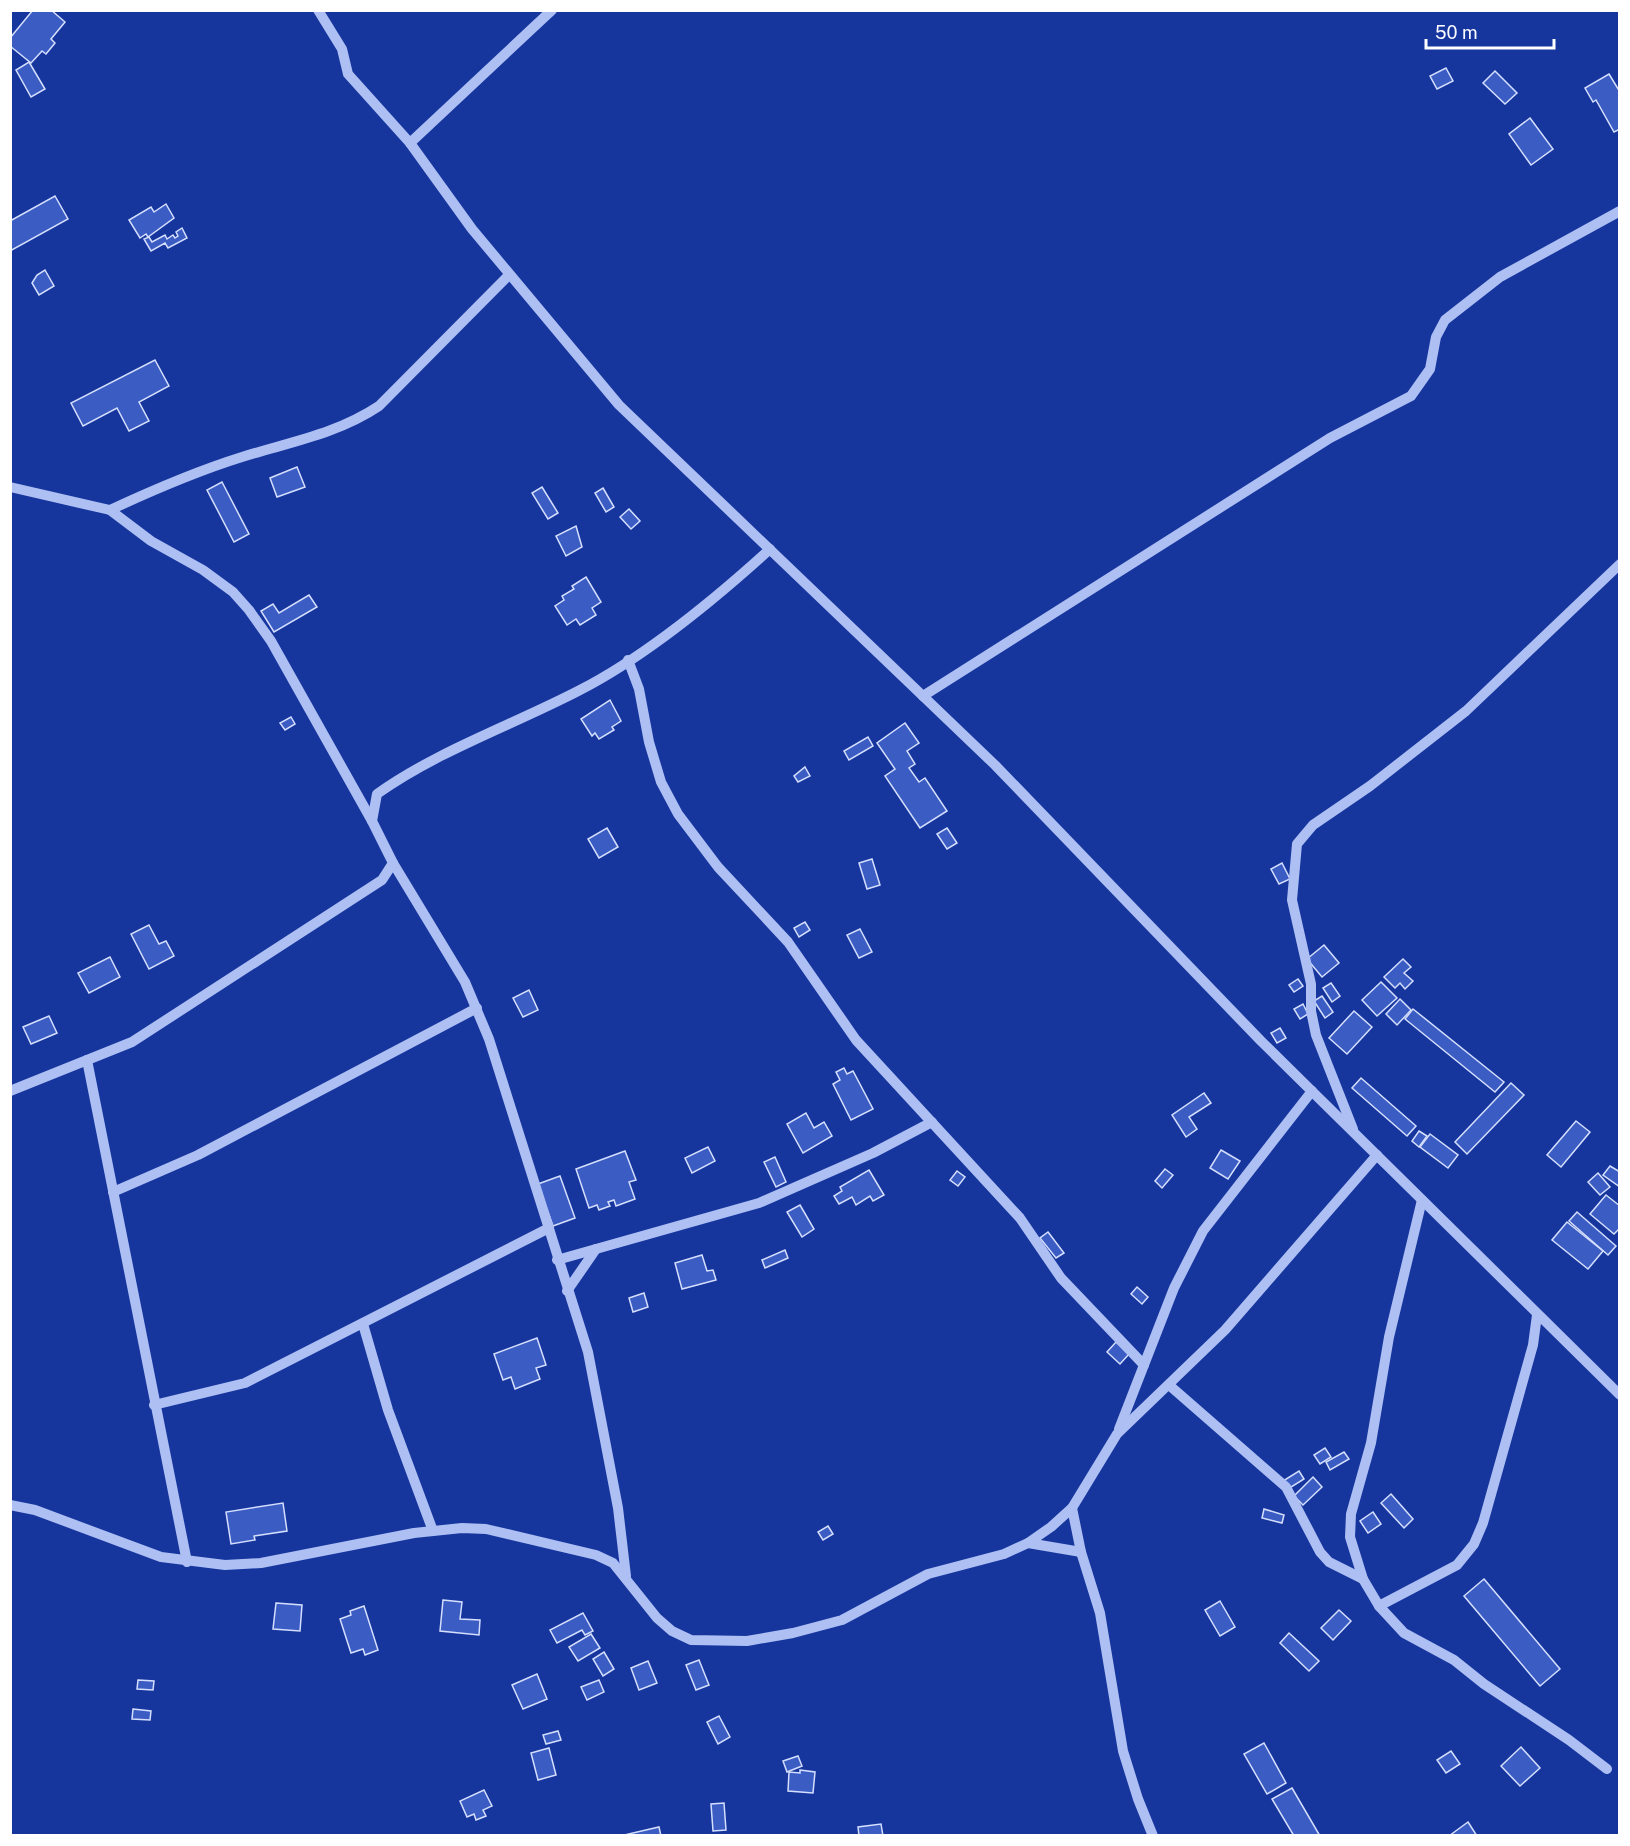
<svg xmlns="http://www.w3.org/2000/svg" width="1630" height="1846" font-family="'Public Sans',sans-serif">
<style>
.building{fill:#3a5cc3;stroke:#d5dffd;stroke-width:1.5}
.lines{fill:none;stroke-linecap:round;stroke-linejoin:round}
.minor{stroke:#adbff3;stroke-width:10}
</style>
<rect width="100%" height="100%" fill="#16369e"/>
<g class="building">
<polygon points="33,10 51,10 65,22 51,39 55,43 46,54 42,51 31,63 10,46 10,38"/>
<polygon points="29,62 45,89 31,97 16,70"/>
<polygon points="1446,68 1453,81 1437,89 1430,76"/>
<polygon points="1495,71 1517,93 1505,104 1483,83"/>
<polygon points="1609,74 1620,92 1620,129 1614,132 1596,100 1593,102 1585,88"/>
<polygon points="1530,118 1553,149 1531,165 1509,134"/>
<polygon points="55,196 68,219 10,251 10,221"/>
<polygon points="166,204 174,218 148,237 146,234 140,238 129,220 151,207 154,212"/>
<polygon points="182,228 187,238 168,248 165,243 151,251 144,239 149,237 152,242 165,235 167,239 173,235 175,238 178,236 176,232"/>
<polygon points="45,270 54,286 39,295 32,283 37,275"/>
<polygon points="155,360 169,386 139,402 149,421 129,431 117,408 83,426 71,403"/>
<polygon points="297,467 305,487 277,497 270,478"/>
<polygon points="222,482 249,534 234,542 207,490"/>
<polygon points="542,487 558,513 548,519 532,493"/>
<polygon points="603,488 614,507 606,512 595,493"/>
<polygon points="629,509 640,521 631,529 620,517"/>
<polygon points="576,526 582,547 566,556 556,536"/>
<polygon points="586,577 601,602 592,608 596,615 580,625 576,619 567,625 555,606 564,600 562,596 574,589 572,586"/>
<polygon points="309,595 317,607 274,632 261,611 273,604 279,613"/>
<polygon points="610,700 621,721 612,727 614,730 599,739 595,733 592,736 581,719"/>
<polygon points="291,717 295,724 285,730 280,723"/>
<polygon points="905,723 919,743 907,751 915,764 909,768 919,782 925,778 947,811 920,828 885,776 895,769 877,743"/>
<polygon points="868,737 873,746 849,760 844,751"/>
<polygon points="805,767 810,776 798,782 794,776"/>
<polygon points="607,828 618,847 599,858 588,839"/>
<polygon points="947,828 957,843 947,849 937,834"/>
<polygon points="872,859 880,885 867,889 859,863"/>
<polygon points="1282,863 1290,879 1279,884 1271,869"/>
<polygon points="805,922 810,930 799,937 794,928"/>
<polygon points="149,925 159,944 166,941 174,956 149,969 131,934"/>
<polygon points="860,929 872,952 859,958 847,935"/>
<polygon points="1324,945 1339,963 1322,977 1307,959"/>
<polygon points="110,957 120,977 89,993 78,973"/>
<polygon points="1403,959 1411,967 1404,973 1413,981 1405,989 1400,983 1395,988 1384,977"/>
<polygon points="1298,979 1303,986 1294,992 1289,985"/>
<polygon points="1381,982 1397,998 1377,1016 1362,1000"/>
<polygon points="1331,983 1340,996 1332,1002 1323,988"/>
<polygon points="529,990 538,1010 523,1017 513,998"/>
<polygon points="1322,996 1333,1012 1325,1018 1314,1001"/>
<polygon points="1400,999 1411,1010 1397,1025 1386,1014"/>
<polygon points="1303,1004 1308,1014 1300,1019 1294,1009"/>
<polygon points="1413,1009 1504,1082 1495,1092 1405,1019"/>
<polygon points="1354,1011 1372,1027 1347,1054 1329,1038"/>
<polygon points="49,1016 57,1033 31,1044 23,1027"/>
<polygon points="1280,1028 1286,1038 1277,1043 1271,1033"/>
<polygon points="844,1068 847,1074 853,1071 873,1109 851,1120 833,1084 840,1080 836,1072"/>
<polygon points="1361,1078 1416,1126 1407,1136 1352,1088"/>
<polygon points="1511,1083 1524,1095 1467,1154 1455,1142"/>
<polygon points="1204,1093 1211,1103 1189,1117 1197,1129 1186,1137 1172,1115"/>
<polygon points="806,1113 814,1128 824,1122 832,1136 803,1153 787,1124"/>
<polygon points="1576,1121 1590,1132 1561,1167 1547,1155"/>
<polygon points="1419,1131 1427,1136 1419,1147 1412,1141"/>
<polygon points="1430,1134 1458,1155 1448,1168 1420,1147"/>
<polygon points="708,1147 715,1161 692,1173 685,1158"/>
<polygon points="1221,1150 1240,1161 1228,1179 1210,1168"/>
<polygon points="625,1151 636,1180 629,1182 635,1199 616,1206 614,1200 608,1202 610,1206 599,1210 597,1205 589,1208 576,1169"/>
<polygon points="775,1157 786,1182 776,1187 764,1162"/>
<polygon points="1610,1166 1620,1172 1620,1187 1603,1175"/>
<polygon points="1165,1169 1173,1175 1162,1188 1155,1181"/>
<polygon points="869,1170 884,1195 873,1201 870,1196 856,1205 852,1197 839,1204 834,1196 842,1191 840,1187"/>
<polygon points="957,1171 965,1177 958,1186 950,1180"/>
<polygon points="1598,1173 1610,1187 1600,1195 1588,1182"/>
<polygon points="560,1176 575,1218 553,1226 538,1184"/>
<polygon points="1606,1195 1620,1206 1620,1228 1614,1234 1590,1214"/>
<polygon points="800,1205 814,1229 802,1237 787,1212"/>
<polygon points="1577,1212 1616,1246 1608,1255 1569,1221"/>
<polygon points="1567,1222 1603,1251 1588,1269 1552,1240"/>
<polygon points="1048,1232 1064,1253 1056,1258 1040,1238"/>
<polygon points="785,1250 788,1258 765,1268 762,1260"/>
<polygon points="702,1255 707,1271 713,1270 716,1280 682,1289 675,1263"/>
<polygon points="1137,1287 1148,1297 1142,1304 1131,1294"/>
<polygon points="644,1293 648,1307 633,1312 629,1298"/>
<polygon points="537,1338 546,1365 536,1368 540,1379 515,1389 511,1377 503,1380 494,1354"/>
<polygon points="1116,1342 1129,1354 1120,1364 1107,1352"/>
<polygon points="1325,1448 1331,1457 1320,1464 1314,1455"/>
<polygon points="1344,1452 1349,1459 1330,1470 1326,1462"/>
<polygon points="1299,1471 1304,1479 1288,1489 1283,1481"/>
<polygon points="1313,1477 1322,1487 1303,1505 1294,1496"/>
<polygon points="1391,1494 1413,1519 1404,1528 1381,1503"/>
<polygon points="283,1503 287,1531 254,1536 255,1540 231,1544 226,1512"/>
<polygon points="1264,1509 1284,1515 1282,1523 1262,1518"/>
<polygon points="1373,1512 1381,1524 1368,1533 1360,1521"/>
<polygon points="828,1526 833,1534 823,1540 818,1532"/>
<polygon points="1484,1579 1560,1669 1540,1686 1464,1596"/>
<polygon points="443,1600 462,1602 460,1619 480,1620 479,1635 440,1631"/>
<polygon points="1220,1601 1235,1627 1220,1636 1205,1610"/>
<polygon points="276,1603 302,1605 300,1631 273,1629"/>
<polygon points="364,1606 378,1650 365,1655 363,1649 351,1653 340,1619 351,1615 350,1611"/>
<polygon points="1339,1610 1351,1621 1333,1640 1321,1628"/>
<polygon points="583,1613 593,1631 585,1635 582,1630 557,1643 550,1630"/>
<polygon points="1289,1633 1319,1661 1309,1671 1280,1643"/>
<polygon points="591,1634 600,1648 578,1661 569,1647"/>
<polygon points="604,1652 614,1669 603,1676 593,1659"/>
<polygon points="699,1660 709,1685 696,1690 686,1665"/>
<polygon points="648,1661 657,1683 639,1690 631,1668"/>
<polygon points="537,1674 547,1699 523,1709 512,1685"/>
<polygon points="138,1680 154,1681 153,1690 137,1689"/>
<polygon points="599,1680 604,1692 587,1700 581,1687"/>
<polygon points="133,1709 151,1711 150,1720 132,1719"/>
<polygon points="719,1716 730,1737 718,1744 707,1722"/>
<polygon points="558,1731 561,1740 546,1744 543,1735"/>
<polygon points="1264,1743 1286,1783 1267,1794 1244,1754"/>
<polygon points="1521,1747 1540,1768 1520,1786 1501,1766"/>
<polygon points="549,1748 556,1775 538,1780 531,1753"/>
<polygon points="1451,1751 1460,1764 1446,1773 1437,1760"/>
<polygon points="798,1756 802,1766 787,1772 783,1761"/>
<polygon points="800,1770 815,1772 813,1793 788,1791 789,1772 800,1773"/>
<polygon points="1292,1788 1320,1836 1294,1836 1272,1799"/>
<polygon points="484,1790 492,1806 483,1810 486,1816 476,1820 474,1814 467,1817 460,1801"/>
<polygon points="724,1803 726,1830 713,1831 711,1804"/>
<polygon points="1468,1822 1477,1836 1449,1836"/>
<polygon points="881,1824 883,1836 859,1836 858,1827"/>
<polygon points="659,1827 661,1836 624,1836 624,1835"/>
</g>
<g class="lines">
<g class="minor">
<polyline points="318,10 342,49 348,74 410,143 472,229 619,405 995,765 1261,1041 1620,1395"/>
<polyline points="410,143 552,10"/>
<polyline points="10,487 110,510 151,541 203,570 233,592 249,610 271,641 372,821"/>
<path d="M110,510c43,-20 87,-39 132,-53 48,-15 95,-23 137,-51l130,-131"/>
<polyline points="628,660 639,689 649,742 661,782 678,814 718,867 788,942 856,1040 1020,1218 1061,1278 1144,1365"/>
<polyline points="923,696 1330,438 1411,396 1430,369 1436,337 1445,320 1500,277 1620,211"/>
<polyline points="393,863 465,982 489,1039 588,1352 618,1508 626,1576"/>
<polyline points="87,1060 187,1562"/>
<path d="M10,1091l122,-49 250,-162 11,-17 -21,-42 5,-27c62,-44 136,-69 203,-104 66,-34 135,-91 190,-141"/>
<polyline points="1353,1129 1316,1035 1311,1011 1311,984 1292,900 1297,844 1313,825 1370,786 1466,711 1620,564"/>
<polyline points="113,1192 198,1155 477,1008"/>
<polyline points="1422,1200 1389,1337 1371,1443 1351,1514 1350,1537 1363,1579 1379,1606 1404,1633 1454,1660 1484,1684 1569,1740 1607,1769"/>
<polyline points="557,1260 759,1203 873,1153 932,1122"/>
<polyline points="567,1291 596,1249"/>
<polyline points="363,1324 388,1410 433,1531"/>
<polyline points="1169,1385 1286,1487 1320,1552 1329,1562 1363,1579"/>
<polyline points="154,1405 245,1383 549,1228"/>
<polyline points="1119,1429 1174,1288 1203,1231 1312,1091"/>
<polyline points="10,1505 35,1510 161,1557 225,1565 261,1563 414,1533 462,1528 486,1529 596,1555 613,1563 657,1618 672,1631 691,1640 747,1641 793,1633 842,1620 928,1574 1004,1554 1028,1543 1051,1527 1072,1508 1117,1434 1225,1330 1377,1155"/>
<polyline points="1072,1508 1081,1552 1100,1613 1123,1751 1138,1799 1153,1836"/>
<polyline points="1028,1543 1081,1552"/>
<polyline points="1379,1606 1457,1565 1474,1544 1483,1523 1533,1345 1537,1315"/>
</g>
</g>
<rect width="1630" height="1846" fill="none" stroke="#ffffff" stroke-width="24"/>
<path d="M1426 39v9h128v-9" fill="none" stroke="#ffffff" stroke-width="3"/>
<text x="1435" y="39" font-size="18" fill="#ffffff" stroke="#16369e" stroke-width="4.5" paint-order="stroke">50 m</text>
</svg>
